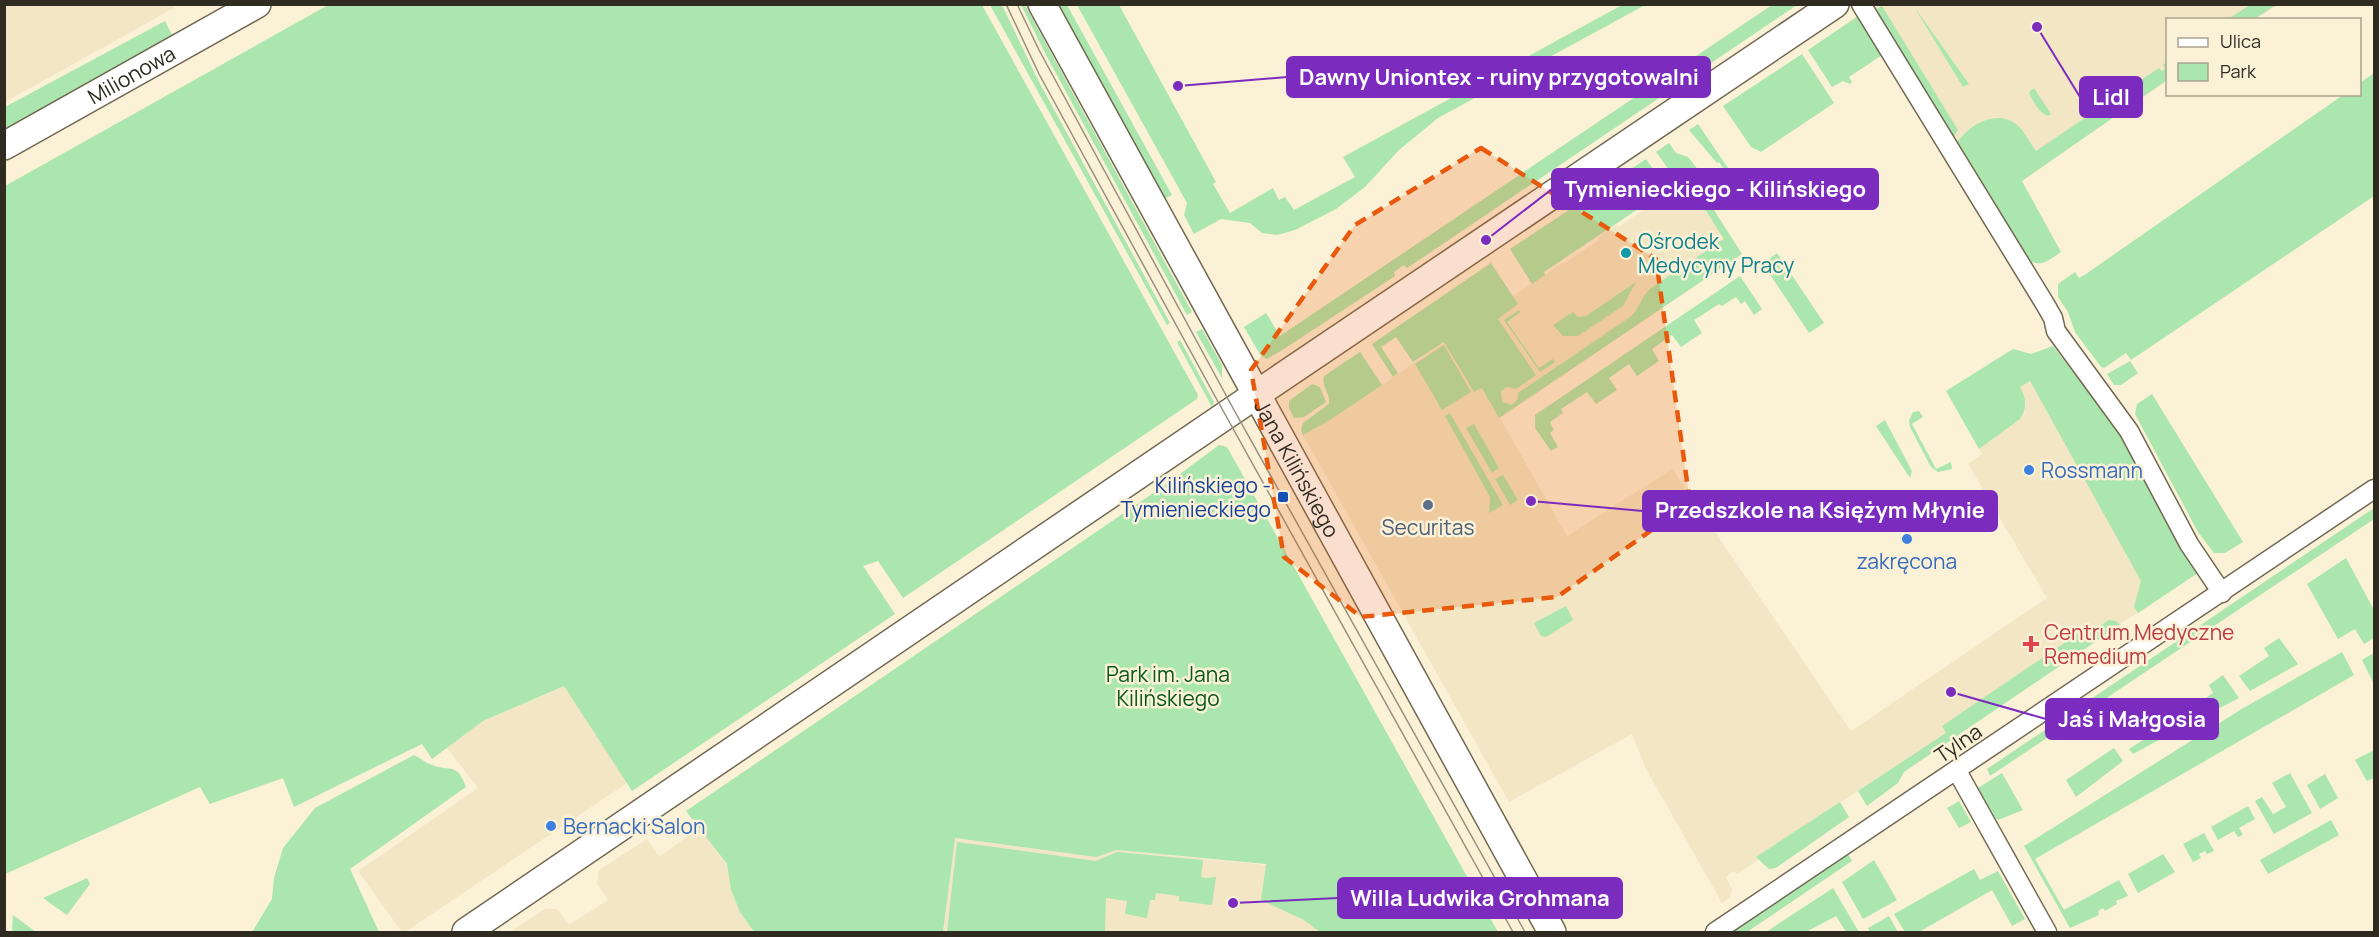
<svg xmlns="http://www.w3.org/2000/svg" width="2379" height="937" font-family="Manrope,sans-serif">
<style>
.built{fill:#f3e6c5}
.green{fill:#aae6ad}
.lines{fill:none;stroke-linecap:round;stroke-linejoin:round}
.street-casing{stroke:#716852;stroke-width:21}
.secondary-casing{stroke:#716852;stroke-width:30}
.street{stroke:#fff;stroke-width:18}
.secondary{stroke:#fff;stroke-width:27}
.tram{stroke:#97907e;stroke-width:1.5}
.marked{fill:#e8590c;fill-opacity:0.2;stroke:#e8590c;stroke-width:4.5;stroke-dasharray:12 8;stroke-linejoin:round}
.culture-dot{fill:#0f9aa8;stroke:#fbf1d7;stroke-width:2}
.shop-dot{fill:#3f7fe0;stroke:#fbf1d7;stroke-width:2}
.transit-dot{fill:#1a4fb4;stroke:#fbf1d7;stroke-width:2}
.service-dot{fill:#5c6f8a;stroke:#fbf1d7;stroke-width:2}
.health-dot{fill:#e0444e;stroke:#fbf1d7;stroke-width:2}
.labels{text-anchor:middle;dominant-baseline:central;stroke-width:5;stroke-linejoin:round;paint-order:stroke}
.street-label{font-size:21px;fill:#2f2b21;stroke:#fbf1d7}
.culture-label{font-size:21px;fill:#0d838f;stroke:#fbf1d7;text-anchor:start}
.shop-label{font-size:21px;fill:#366cbe;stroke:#fbf1d7;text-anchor:start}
.transit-label{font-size:21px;fill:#164399;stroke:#fbf1d7;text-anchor:end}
.service-label{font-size:21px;fill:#4e5e75;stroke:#fbf1d7}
.health-label{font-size:21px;fill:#be3a42;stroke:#fbf1d7;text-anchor:start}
.park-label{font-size:21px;fill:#07591b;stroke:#fbf1d7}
.leader{fill:none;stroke:#7b2cbf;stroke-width:2}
.callout-dot{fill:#7b2cbf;stroke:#fbf1d7;stroke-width:2}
.callout{fill:#7b2cbf;stroke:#7b2cbf;stroke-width:2}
.callout-label{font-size:22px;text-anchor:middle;font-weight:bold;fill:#fff}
</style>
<rect width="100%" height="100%" fill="#fbf1d7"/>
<g class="built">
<polygon points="5,4 172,4 174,8 5,102"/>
<polygon points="1874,4 2278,5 2256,19 2168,20 2167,81 2022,181 1988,198 1869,8"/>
<polygon points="1692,177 1742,254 1500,418 1567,536 1672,469 1851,731 2047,598 1968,464 1982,454 1979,449 2020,419 2024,414 2026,403 2019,387 2030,380 2158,600 1947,733 1757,857 1758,860 1737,874 1734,871 1726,877 1732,889 1730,897 1722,903 1645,767 1632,734 1509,802 1303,435 1330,420 1562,263 1563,264 1599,240 1598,238 1616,225 1618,227"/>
<polygon points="565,686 627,783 405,932 402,932 358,871 478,788 447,748 483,721"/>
<polygon points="699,828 727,865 731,890 740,912 754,932 510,932 545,909 557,909 569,925 608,900 597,884 598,873 601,869 647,839 659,857"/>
<polygon points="954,838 1095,857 1117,850 1266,865 1261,900 1304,920 1320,932 943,932"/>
</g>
<g class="green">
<polygon points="330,4 982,5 1198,395 1197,399 903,598 878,561 863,566 895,614 632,791 564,686 483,721 432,759 422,744 294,807 283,778 210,804 200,787 5,874 5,186"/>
<polygon points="990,5 1002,5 1037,78 1170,323 1167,325"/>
<polygon points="1021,5 1025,5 1192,312 1187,315 1046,55"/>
<polygon points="1059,5 1067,5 1172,195 1164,199"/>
<polygon points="1077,5 1119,5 1216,182 1213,184 1230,213 1273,188 1279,200 1285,197 1294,210 1355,177 1343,157 1622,5 1645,5 1438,118 1399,150 1365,187 1336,209 1295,230 1277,235 1262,233 1250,223 1221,219 1194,234 1184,215 1187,203"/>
<polygon points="1772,5 1797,5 1425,256 1407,268 1404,265 1394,272 1395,276 1284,349 1267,359 1261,356 1244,327 1266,313 1280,336"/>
<polygon points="1913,5 1969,84 1963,87"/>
<polygon points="2250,5 2276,5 2254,19 2228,19"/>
<polygon points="1882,6 1958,130 1951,141 1872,12"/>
<polygon points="1861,14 1885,53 1849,77 1852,82 1850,84 1843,81 1832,87 1808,50"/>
<polygon points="165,21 173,37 5,130 5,107"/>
<polygon points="1802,54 1834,103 1761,152 1751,147 1723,106"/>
<path d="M2166,62l1,18 -145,101 39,71c-12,8 -21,17 -35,7l-71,-113c11,-19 39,-38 61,-22 8,6 13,18 20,27l123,-83 3,3 3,-3 -2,-3z"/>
<polygon points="2374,73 2374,196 2131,360 2126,353 2104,368 2101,367 2075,332 2068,312 2058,297 2058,284 2075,272 2079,278 2086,274 2343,95 2360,94 2360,83"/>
<path d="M2034,88l17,26 -3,2c-9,-3 -16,-16 -19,-24z"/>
<polygon points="1698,124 1730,171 1735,182 1733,183 1719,162 1717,163 1689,130"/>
<path d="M1669,143l7,10 12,4 12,15 -7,5 49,77 -243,164 -17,-30 -8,4 -30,-50 -31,20 -17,-25 -15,10 17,26 -5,4 -21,-33 119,-81 27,41 -20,15 38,56 -20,14 -9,-2 -6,4 1,11 10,3 6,-6v-6l112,-76c10,-8 11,-21 21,-29l73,-49 -35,-55 -7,4 -26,-36z"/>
<polygon points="1646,159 1668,189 1544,272 1545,275 1532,284 1510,249"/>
<polygon points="1777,253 1824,323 1809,333 1769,273 1769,259"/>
<polygon points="1740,276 1762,309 1754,315 1745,301 1741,304 1736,297 1722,306 1719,304 1694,320 1702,333 1681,347 1672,335 1652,349 1659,361 1637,376 1629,364 1609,378 1617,390 1596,404 1587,392 1561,409 1563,413 1550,422 1554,430 1550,433 1558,447 1551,451 1535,428 1535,415"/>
<polygon points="1636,282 1623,306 1578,336 1563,336 1553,325 1573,312 1578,317 1586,316"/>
<polygon points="1519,310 1520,312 1507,322 1539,368 1553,359 1555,362 1540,372 1504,320"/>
<polygon points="1202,329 1222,365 1222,378 1196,332"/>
<polygon points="1180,340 1214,402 1212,407 1177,342"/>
<polygon points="1444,345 1471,392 1442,410 1415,364"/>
<path d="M2053,346l59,77 22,34 64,116 -60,40 -4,-6 7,-26 -111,-200 -10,6c6,11 8,21 0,32l-41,30 -33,-58 67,-42 18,5z"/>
<path d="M1360,352l22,33 -52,35 -27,15 -2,-5 2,-7 26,-19c2,-11 -8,-16 -5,-28z"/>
<polygon points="2130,361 2138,373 2121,385 2114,385 2107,374"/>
<polygon points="1312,384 1320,387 1326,402 1304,417 1294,418 1289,408 1289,401"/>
<polygon points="2152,394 2243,542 2225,553 2214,553 2198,532 2135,414 2137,404"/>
<polygon points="1919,411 1923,417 1912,424 1936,469 1951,462 1952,469 1938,472 1931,467 1910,427 1909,421 1913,412"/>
<polygon points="1450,413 1503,505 1489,513 1490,497 1445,416"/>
<polygon points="1885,420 1912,471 1910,478 1876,426"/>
<polygon points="1474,424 1499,468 1492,473 1466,428"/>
<polygon points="1219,445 1227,447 1498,932 1320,932 1304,920 1261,900 1266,864 1117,850 1096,857 955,838 943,932 754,932 740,912 731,890 727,864 686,811 1168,483"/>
<polygon points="1503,475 1518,500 1510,505 1495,479"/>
<polygon points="2374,508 2374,519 1990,776 1987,769"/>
<polygon points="2346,558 2374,610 2374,638 2364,644 2355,629 2338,639 2307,584"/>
<polygon points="1566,606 1573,620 1546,637 1541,636 1534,623"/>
<polygon points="2109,620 2116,621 2120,625 1904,772 1898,783 1867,806 1858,791 1946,733 1942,726 2085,629 2089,633"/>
<polygon points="2279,638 2298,664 2250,691 2239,676 2269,656 2264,648"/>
<polygon points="2342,652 2354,675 2035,859 2064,910 2119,880 2128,896 2116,901 2117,904 2105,911 2103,908 2098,911 2099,915 2070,928 2024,846 2240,710"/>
<polygon points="2374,653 2374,684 2362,660"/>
<polygon points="2223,675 2239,698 2191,723 2184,713 2213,693 2209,685"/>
<polygon points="2169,711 2181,728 2133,754 2129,749 2159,730 2154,722"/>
<polygon points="2114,748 2123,761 2076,797 2066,780"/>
<polygon points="2374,750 2374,778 2367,781 2355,760"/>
<path d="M414,755c6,3 12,8 18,10 19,7 25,-3 34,22l-116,82 29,63h-127l20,-33 2,-21 9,-30 32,-40z"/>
<polygon points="2002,773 2023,810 1998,820 1995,817 1978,788"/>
<polygon points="2290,773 2312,813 2274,834 2255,801 2262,797 2273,814 2286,807 2272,783"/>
<polygon points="2325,774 2338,798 2320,809 2307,785"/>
<polygon points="1959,801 1971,822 1959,828 1947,808"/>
<polygon points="1840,802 1849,817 1776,868 1769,869 1756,857"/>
<polygon points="2248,806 2255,819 2239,828 2243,835 2238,837 2234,831 2218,840 2211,827"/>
<polygon points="2331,820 2339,835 2268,874 2260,860"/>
<polygon points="2204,833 2214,851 2207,854 2205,851 2199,854 2201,858 2193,862 2183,844"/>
<polygon points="957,842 1096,861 1117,852 1203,860 1201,877 1206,878 1216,877 1212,905 1179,901 1179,896 1156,893 1155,900 1150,900 1147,918 1125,914 1127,901 1106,898 1105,932 947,932"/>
<polygon points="1848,854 1852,861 1747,932 1731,932"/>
<polygon points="2163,854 2175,872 2138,893 2128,874"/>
<polygon points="1874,860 1897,900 1863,919 1842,882"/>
<polygon points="1974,869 1980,880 1998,871 2025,919 2012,926 1992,890 1919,932 1905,932 1894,914"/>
<polygon points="87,878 90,884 67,915 43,898"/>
<polygon points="1833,888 1859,932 1846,932 1836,916 1806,932 1766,932"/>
<polygon points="13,915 36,932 12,932"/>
<polygon points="1889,916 1898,932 1870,932 1868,928"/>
</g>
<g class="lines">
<g class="street-casing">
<g id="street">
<polyline points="1861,4 2045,304 2053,318 2056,331 2129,431 2189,544 2222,593"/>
<polyline points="1957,771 2047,932"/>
<polyline points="1715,932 2374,489"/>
</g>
</g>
<g class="secondary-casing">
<g id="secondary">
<path id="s1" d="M1042,4l510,928"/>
<path id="s2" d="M4,146l253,-142"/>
<polyline points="466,932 1285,375 1835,4"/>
</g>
</g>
<use href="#street" class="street"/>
<use href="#secondary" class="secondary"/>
<g class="tram">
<polyline points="1006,4 1039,74 1216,398 1513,932"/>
<polyline points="1017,4 1039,50 1234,410 1525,932"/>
</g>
</g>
<path class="marked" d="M1481,148l175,111 34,244 -133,94 -196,20 -77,-60 -33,-187 104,-145z"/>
<circle class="culture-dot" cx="1626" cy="253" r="6"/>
<g class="shop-dot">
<circle cx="2029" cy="470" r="6"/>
<circle cx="1907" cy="539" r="6"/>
<circle cx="551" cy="826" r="6"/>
</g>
<rect class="transit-dot" x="1277" y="491" width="12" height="12" rx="3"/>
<circle class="service-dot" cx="1428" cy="505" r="6"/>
<path class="health-dot" d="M2028 635h6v6h6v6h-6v6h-6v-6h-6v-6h6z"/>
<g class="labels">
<g class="street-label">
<text stroke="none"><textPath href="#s2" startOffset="146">Milionowa</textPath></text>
<text stroke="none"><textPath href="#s1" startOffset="530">Jana Kilińskiego</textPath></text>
<text transform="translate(1958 743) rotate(-34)">Tylna</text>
</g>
<g class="culture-label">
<text x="1638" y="241">Ośrodek<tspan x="1638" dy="24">Medycyny Pracy</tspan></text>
</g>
<g class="shop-label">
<text x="2041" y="470">Rossmann</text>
<text x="1907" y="561" text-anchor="middle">zakręcona</text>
<text x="563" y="826">Bernacki Salon</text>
</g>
<g class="transit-label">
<text x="1271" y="485">Kilińskiego -<tspan x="1271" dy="24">Tymienieckiego</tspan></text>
</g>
<g class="service-label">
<text x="1428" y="527">Securitas</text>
</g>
<g class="health-label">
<text x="2044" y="632">Centrum Medyczne<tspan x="2044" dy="24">Remedium</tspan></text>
</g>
<g class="park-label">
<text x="1168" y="674">Park im. Jana<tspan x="1168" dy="24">Kilińskiego</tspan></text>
</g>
</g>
<path class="leader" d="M1178 86L1287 77M2037 27L2080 97M1486 240L1552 189M1531 501L1643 511M1951 692L2046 719M1233 903L1338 898"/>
<g class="callout-dot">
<circle cx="1178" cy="86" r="6"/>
<circle cx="2037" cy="27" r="6"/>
<circle cx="1486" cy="240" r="6"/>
<circle cx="1531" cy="501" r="6"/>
<circle cx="1951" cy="692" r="6"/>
<circle cx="1233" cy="903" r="6"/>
</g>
<g class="callout">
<rect x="1287" y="57" width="423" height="40" rx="6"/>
<rect x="2080" y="77" width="62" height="40" rx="6"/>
<rect x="1552" y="169" width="326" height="40" rx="6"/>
<rect x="1643" y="491" width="354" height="40" rx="6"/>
<rect x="2046" y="699" width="172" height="40" rx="6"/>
<rect x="1338" y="878" width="284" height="40" rx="6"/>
</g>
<g class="callout-label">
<text x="1499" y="85">Dawny Uniontex - ruiny przygotowalni</text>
<text x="2111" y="105">Lidl</text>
<text x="1715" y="197">Tymienieckiego - Kilińskiego</text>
<text x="1820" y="518">Przedszkole na Księżym Młynie</text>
<text x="2132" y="727">Jaś i Małgosia</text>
<text x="1480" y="906">Willa Ludwika Grohmana</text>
</g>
<rect width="2379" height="937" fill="none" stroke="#2f2b21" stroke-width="12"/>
<rect x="2166" y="18" width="195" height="78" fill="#fbf1d7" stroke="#a9a28e" stroke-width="1.5"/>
<rect x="2178" y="38" width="30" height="9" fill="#ffffff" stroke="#a9a28e" stroke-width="1.5"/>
<text x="2220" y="48" font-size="18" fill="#2f2b21">Ulica</text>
<rect x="2178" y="63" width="30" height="18" fill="#aae6ad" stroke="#a9a28e" stroke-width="1.5"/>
<text x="2220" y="78" font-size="18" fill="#2f2b21">Park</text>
</svg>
